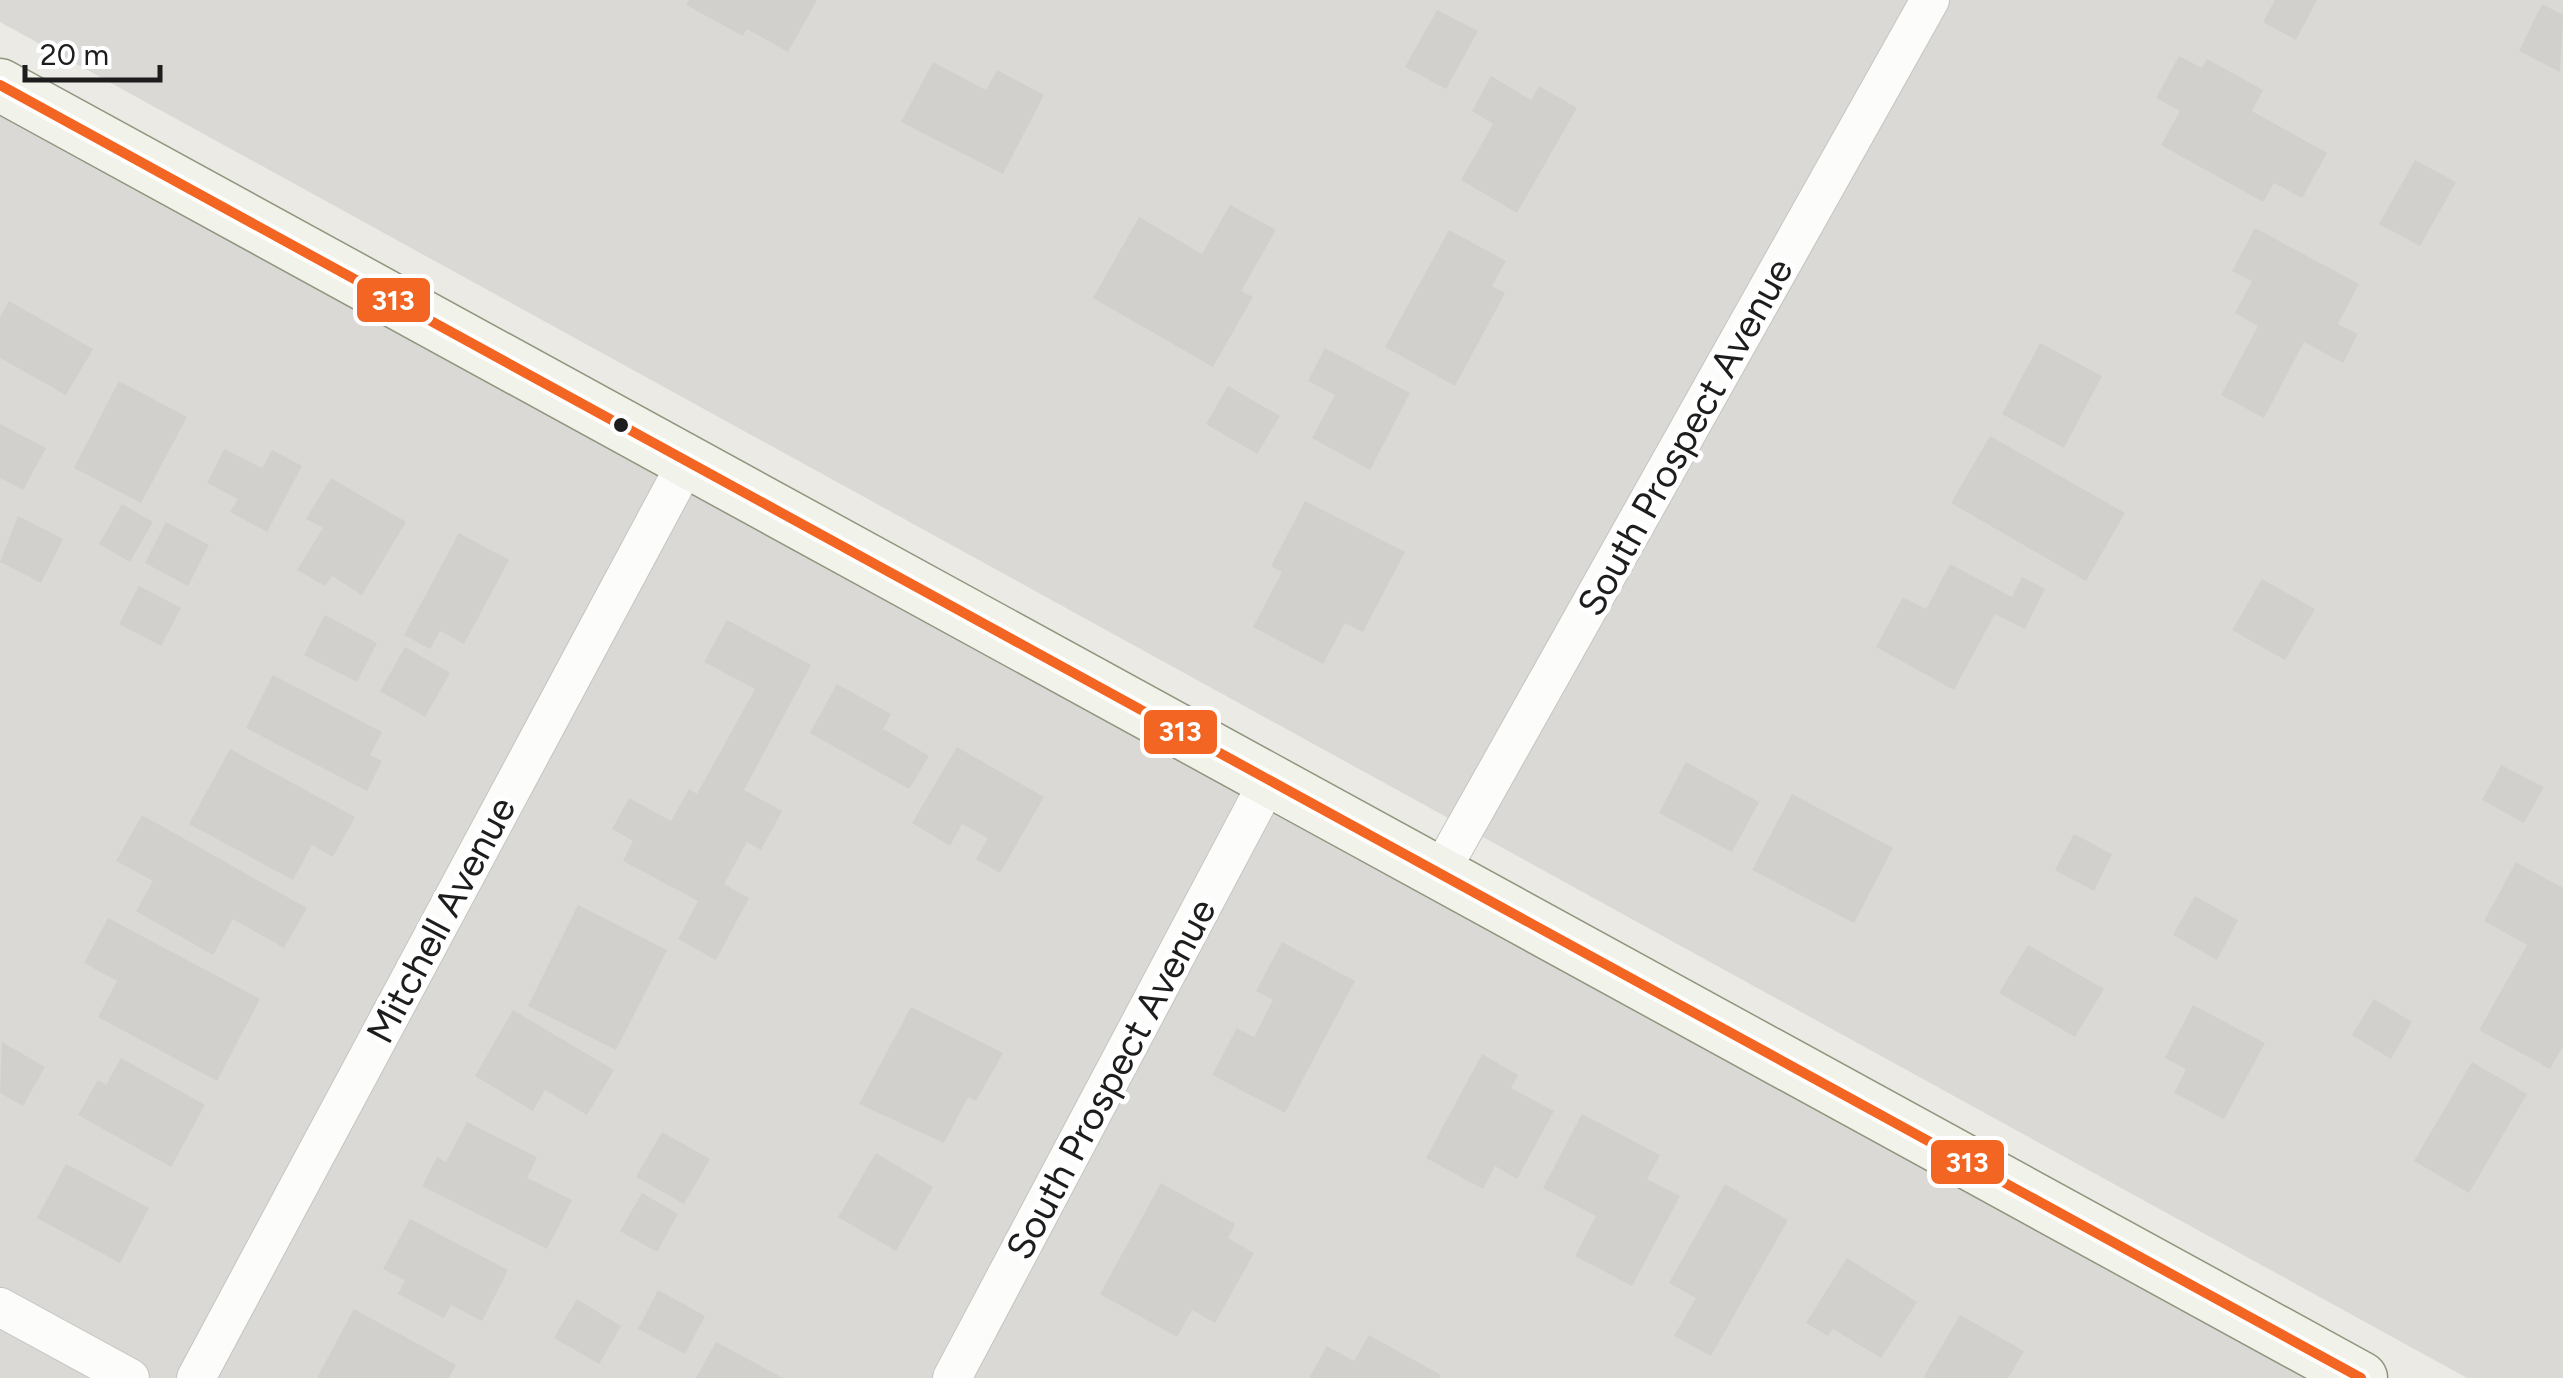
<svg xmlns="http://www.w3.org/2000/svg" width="2563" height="1378" font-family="Figtree,sans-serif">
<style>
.residential{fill:#dad9d6}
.building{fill:#d2d0cc}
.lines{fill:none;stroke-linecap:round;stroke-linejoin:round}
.street-casing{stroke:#c4c4c1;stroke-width:40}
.secondary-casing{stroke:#90957e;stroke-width:55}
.street{stroke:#fcfcfb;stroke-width:38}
.secondary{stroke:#f1f2e9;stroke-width:52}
.bus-1-casing{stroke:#fff;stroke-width:18}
.bus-1{stroke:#f26522;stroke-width:10}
.bus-dot{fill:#1d1d1d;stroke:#fff;stroke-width:4}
.labels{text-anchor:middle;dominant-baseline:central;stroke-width:10;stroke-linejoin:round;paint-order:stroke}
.street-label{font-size:38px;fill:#1d1d1d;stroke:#fff}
.line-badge{stroke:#fff;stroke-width:4}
.badge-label{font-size:28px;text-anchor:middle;font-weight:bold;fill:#fff}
</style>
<rect width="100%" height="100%" fill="#ebeae5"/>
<g class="residential">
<polygon points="0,0 2563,0 2563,1378 2467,1378 0,22"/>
<polygon points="0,113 2323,1378 0,1378"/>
</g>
<g class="building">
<polygon points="689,0 817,0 788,52 747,29 743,36 686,5"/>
<polygon points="2275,0 2317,0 2296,40 2263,22"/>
<polygon points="2542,4 2563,15 2560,72 2519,51"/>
<polygon points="1437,10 1478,31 1446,89 1405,67"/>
<polygon points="2179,56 2202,68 2207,59 2263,90 2252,111 2327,153 2302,198 2274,183 2263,202 2161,145 2180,111 2156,98"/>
<polygon points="933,62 986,90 997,70 1044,95 1003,174 901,122"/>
<polygon points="1491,76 1531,100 1539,86 1577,108 1517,213 1461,180 1493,124 1472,111"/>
<polygon points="2415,160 2456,182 2420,246 2379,224"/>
<polygon points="1230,205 1276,230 1241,291 1253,297 1213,367 1093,298 1139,217 1202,254"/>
<polygon points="2255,228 2359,284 2338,324 2358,334 2343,363 2304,342 2264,418 2221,395 2258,326 2235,313 2252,281 2232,271"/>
<polygon points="1449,230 1506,261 1492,286 1505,293 1455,386 1385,347"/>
<polygon points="9,301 93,349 66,395 0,358 0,317"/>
<polygon points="2040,343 2102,376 2064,448 2002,414"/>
<polygon points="1325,348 1410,393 1370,470 1312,438 1335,395 1308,381"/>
<polygon points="119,381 187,417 141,503 74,468"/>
<polygon points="1228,386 1280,416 1257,454 1206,424"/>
<polygon points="0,424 46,448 23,490 0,478"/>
<polygon points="1990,436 2125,513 2086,581 1951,503"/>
<polygon points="224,449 262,468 272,450 302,466 267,532 230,512 238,499 207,483"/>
<polygon points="331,478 406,522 362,595 332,576 325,586 297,570 323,528 306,519"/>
<polygon points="1305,501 1405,552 1363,632 1345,623 1323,664 1253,627 1282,572 1271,566"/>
<polygon points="122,504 153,522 130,562 99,544"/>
<polygon points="18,516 63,539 41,583 0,562"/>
<polygon points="166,522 209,545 188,586 145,563"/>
<polygon points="459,533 509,560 464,644 440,631 430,649 404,635"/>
<polygon points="1950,564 2012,597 2022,577 2045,589 2025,629 1995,614 1954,690 1876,647 1903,597 1926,609"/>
<polygon points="2262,579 2315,609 2285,660 2232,630"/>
<polygon points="139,586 181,608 161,646 119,624"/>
<polygon points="325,615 377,643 357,682 304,655"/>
<polygon points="727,620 811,665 744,790 782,811 761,850 747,842 724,884 749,898 716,960 678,939 698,901 623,861 633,841 612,829 629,798 671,821 689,789 697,794 755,689 704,662"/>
<polygon points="405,647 450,673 425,717 380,691"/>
<polygon points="273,675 382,732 370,755 382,761 367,791 246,728"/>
<polygon points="837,684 891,714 883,729 929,756 909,789 810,733"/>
<polygon points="957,747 1044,797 1000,873 976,859 988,838 962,824 950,846 912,823"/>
<polygon points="230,749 355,817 333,857 312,845 293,880 189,824"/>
<polygon points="1686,762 1759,802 1732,852 1659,813"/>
<polygon points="2501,765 2544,787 2524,823 2482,800"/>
<polygon points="1792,794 1893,848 1854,923 1752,870"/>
<polygon points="142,815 307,908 284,948 233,919 213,955 136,911 153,881 116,861"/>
<polygon points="2074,834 2112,854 2094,891 2055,870"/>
<polygon points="2516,862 2563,888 2563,1046 2550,1069 2479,1030 2527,945 2484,921"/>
<polygon points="2195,896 2238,920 2217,960 2173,935"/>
<polygon points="578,905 667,950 616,1050 528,1006"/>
<polygon points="108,918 260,999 217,1081 98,1017 117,981 84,963"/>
<polygon points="1282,942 1355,981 1285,1113 1212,1075 1237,1028 1254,1037 1273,1000 1256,991"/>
<polygon points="2028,945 2104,989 2075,1037 1999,993"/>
<polygon points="2374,999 2412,1022 2391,1059 2352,1035"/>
<polygon points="2193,1005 2265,1043 2224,1119 2174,1093 2186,1069 2165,1058"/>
<polygon points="911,1007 1003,1053 976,1101 968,1097 944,1143 859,1104"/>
<polygon points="513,1010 614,1070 587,1115 545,1090 533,1111 475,1076"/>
<polygon points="2,1042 45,1067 23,1106 0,1093"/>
<polygon points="1482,1054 1518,1075 1511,1088 1554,1111 1517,1179 1495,1166 1483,1189 1426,1158"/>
<polygon points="121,1058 205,1105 171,1167 78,1115 98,1080 106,1085"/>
<polygon points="2472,1062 2527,1094 2469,1193 2414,1161"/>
<polygon points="1582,1114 1660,1155 1647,1179 1680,1196 1632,1286 1575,1256 1596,1216 1543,1188"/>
<polygon points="467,1122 537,1157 527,1178 572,1200 547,1249 422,1186 437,1157 446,1162"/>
<polygon points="662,1132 710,1159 684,1204 636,1177"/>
<polygon points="876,1153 933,1187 896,1251 838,1217"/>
<polygon points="66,1164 149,1208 120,1263 37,1218"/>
<polygon points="1161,1183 1235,1224 1228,1238 1254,1253 1215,1323 1192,1310 1177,1337 1100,1294"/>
<polygon points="1725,1184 1788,1220 1711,1356 1674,1336 1696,1298 1669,1283"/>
<polygon points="642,1193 678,1214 657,1252 620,1231"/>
<polygon points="410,1219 508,1270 482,1321 451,1305 444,1318 398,1294 405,1280 383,1269"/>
<polygon points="1847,1258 1917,1302 1881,1358 1833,1329 1828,1336 1806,1323"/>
<polygon points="658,1290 705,1316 685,1354 638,1329"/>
<polygon points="577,1299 621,1326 599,1364 554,1338"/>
<polygon points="354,1309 456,1365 449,1378 317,1378"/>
<polygon points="1960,1315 2024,1351 2008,1378 1923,1378"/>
<polygon points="1369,1335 1441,1375 1439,1378 1309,1378 1327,1346 1354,1361"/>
<polygon points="716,1342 783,1378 696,1378"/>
</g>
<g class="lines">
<g class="street-casing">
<g id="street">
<polyline points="1439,874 1930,0"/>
<polyline points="0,1307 130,1378"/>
<polyline points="196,1378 687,462"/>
<polyline points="952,1378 1269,780"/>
</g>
</g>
<g class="secondary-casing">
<polyline id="secondary" points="0,85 2361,1378"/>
</g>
<use href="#street" class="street"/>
<use href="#secondary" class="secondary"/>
<g class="bus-1-casing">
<polyline id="bus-1" points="0,85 2361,1378"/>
</g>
<use href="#bus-1" class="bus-1"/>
</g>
<circle class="bus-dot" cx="621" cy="425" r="9"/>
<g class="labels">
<g class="street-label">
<text transform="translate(1685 437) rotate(-61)">South Prospect Avenue</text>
<text transform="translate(441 920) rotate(-62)">Mitchell Avenue</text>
<text transform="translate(1111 1079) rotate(-62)">South Prospect Avenue</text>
</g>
</g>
<g class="line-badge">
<rect x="355" y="276" width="77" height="48" rx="10" fill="#f26522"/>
<rect x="1142" y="708" width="77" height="48" rx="10" fill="#f26522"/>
<rect x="1929" y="1138" width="77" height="48" rx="10" fill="#f26522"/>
</g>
<g class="badge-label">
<text x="393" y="310">313</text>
<text x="1180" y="741">313</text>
<text x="1967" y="1172">313</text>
</g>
<path d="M25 65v15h135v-15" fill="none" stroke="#1d1d1d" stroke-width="5"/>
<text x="40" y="65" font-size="30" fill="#1d1d1d" stroke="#ffffff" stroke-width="8" paint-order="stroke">20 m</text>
</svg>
